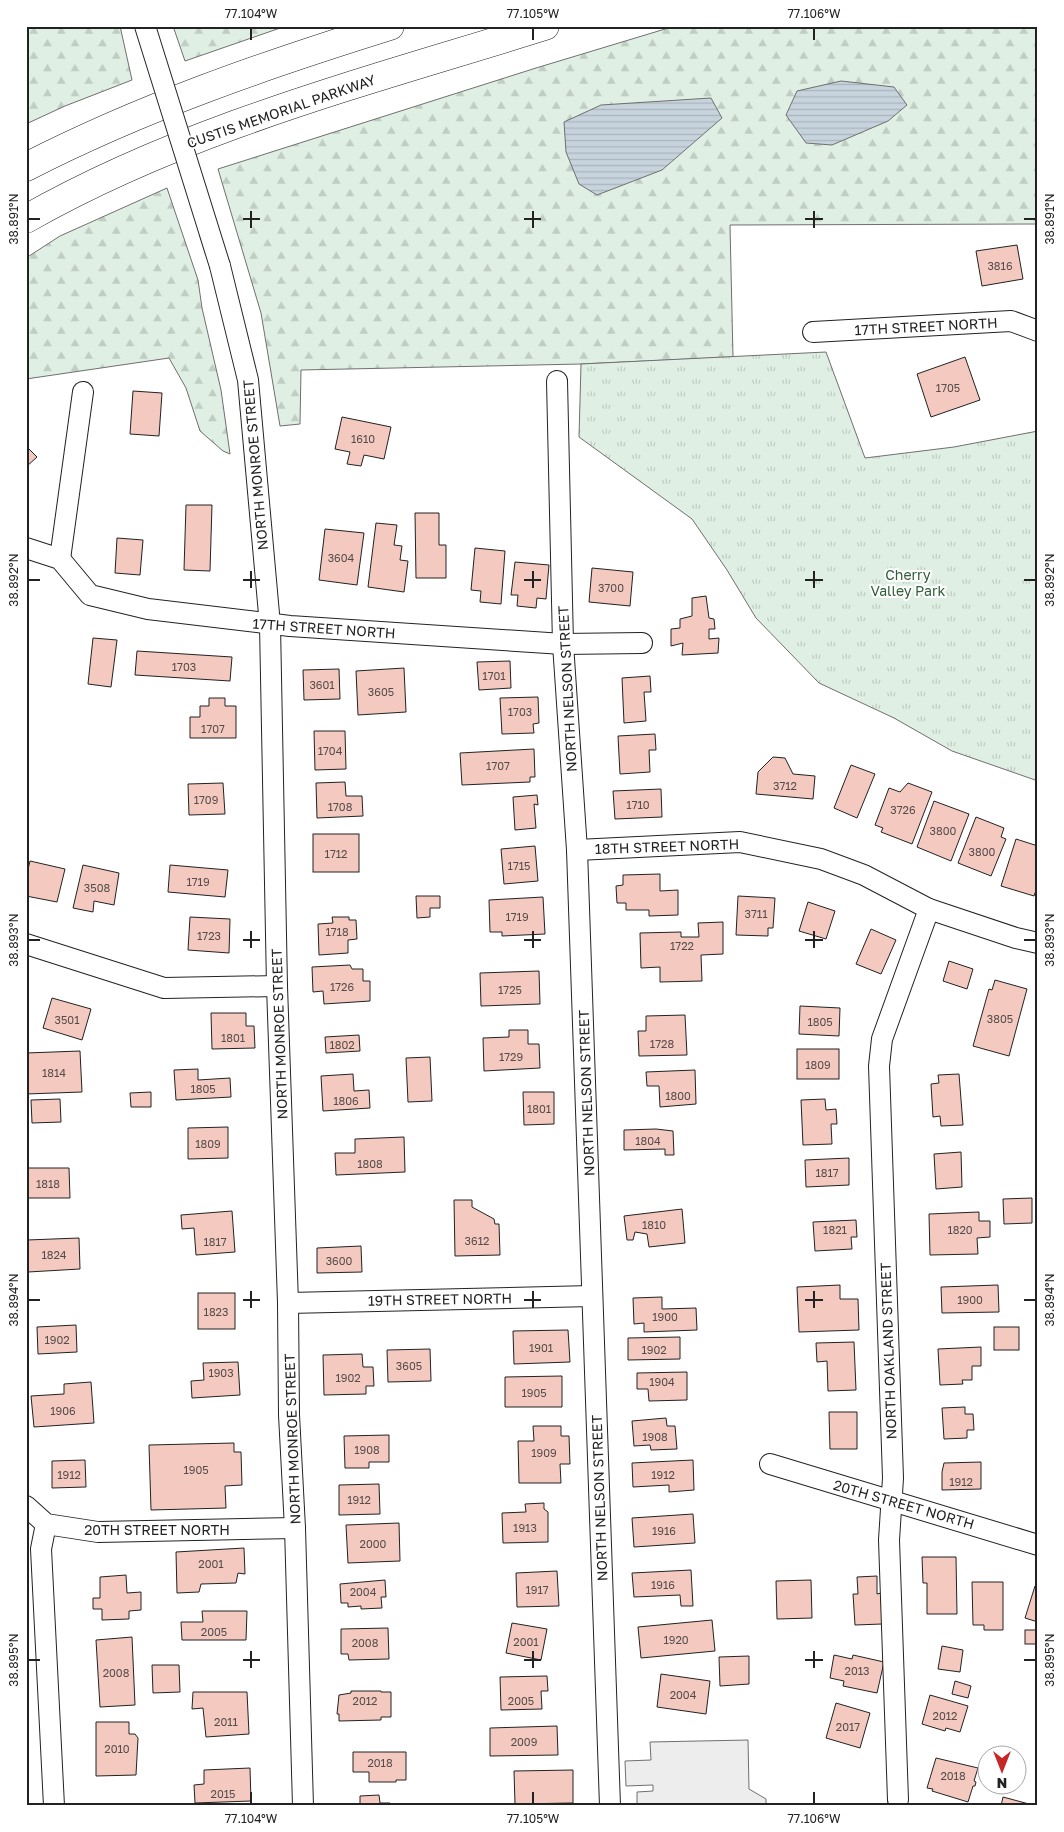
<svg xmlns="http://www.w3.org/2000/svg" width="1064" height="1832" font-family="'Golos Text',sans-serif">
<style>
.forest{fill:url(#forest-firs);stroke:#6f6f6f}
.park{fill:url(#park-tufts);stroke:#6f6f6f}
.parking{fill:#ededed;stroke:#6f6f6f}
.water{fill:url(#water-rules);stroke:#6f6f6f}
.building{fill:#f3c9c0;stroke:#222}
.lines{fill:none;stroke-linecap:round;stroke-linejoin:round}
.minor-casing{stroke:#222;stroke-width:22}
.motorway-casing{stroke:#222;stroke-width:29}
.minor{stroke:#fff;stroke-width:20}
.motorway{stroke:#fff;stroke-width:28}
.minor-bridge-casing{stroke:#222;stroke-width:22;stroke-linecap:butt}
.minor-bridge{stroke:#fff;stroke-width:20}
.ticks{fill:none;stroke:#222;stroke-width:2}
.labels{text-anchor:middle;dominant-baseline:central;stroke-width:4;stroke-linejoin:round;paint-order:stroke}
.number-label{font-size:11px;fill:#564c4a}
.street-label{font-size:14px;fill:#222;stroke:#fff}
.park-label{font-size:14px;fill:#2f5e38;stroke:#fff}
.neatline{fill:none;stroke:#222;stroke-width:2}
.ticks-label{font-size:12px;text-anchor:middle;fill:#222}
</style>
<defs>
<pattern id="forest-firs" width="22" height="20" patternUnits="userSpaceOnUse" patternTransform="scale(1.25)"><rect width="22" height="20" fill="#e0efe3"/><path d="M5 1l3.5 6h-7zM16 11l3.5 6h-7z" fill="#c0cdc2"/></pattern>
<pattern id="park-tufts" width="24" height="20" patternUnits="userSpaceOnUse" patternTransform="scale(1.25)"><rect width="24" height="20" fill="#e0efe3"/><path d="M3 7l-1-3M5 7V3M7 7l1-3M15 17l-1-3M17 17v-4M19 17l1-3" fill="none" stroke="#c0cdc2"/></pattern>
<pattern id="water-rules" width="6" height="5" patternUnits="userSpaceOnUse" patternTransform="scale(1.25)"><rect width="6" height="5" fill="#c7d3dd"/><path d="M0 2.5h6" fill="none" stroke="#abb5bd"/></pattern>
</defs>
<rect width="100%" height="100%" fill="#fff"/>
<g class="forest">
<polygon points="26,26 120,26 132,80 65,106 26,124"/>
<polygon points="173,26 286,26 185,61"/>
<polygon points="675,26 1038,26 1038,224 730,225 733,357 581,364 301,370 300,424 280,426 261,313 218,169 536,68"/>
<polygon points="167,188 198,280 202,308 221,390 230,454 223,451 200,431 186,388 169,358 26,379 26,258 60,236"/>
</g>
<polygon class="park" points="826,352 865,458 954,447 1038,431 1038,781 952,751 894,718 819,683 756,618 727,570 692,519 579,437 581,364"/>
<polygon class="parking" points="748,1740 749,1789 766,1799 766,1806 637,1806 637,1792 653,1791 653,1785 626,1786 625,1761 651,1760 650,1742"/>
<g class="water">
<polygon points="841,81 894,87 907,105 888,121 832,145 806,143 786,115 797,91"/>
<polygon points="711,98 722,118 662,170 597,195 579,184 566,152 564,122 601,105"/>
</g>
<g class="building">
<polygon points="1017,245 1023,279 982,286 976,251"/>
<polygon points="965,357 980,400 931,417 917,374"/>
<polygon points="133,391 162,393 159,436 130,434"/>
<polygon points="342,417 391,427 384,459 364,455 361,466 347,464 350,452 335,449"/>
<polygon points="26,446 37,457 26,467"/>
<polygon points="186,505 212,505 210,571 184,570"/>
<polygon points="415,513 439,513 439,545 446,545 446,578 416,578"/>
<polygon points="376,523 397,525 394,545 402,546 400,560 408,561 404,592 368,587"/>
<polygon points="325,529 364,533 357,585 319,580"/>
<polygon points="117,538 143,540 140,575 115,573"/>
<polygon points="475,548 505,551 501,604 480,602 481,591 471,590"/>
<polygon points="515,562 549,565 546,599 537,598 536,608 517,606 518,595 511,595"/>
<polygon points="592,568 633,572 630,606 589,602"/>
<polygon points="706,596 709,618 714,619 715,629 709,629 709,639 719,638 718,653 682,655 683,643 671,646 671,629 680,628 680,619 692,616 692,598"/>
<polygon points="93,638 117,640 111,687 88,684"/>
<polygon points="137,651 232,657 230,681 135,675"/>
<polygon points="510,661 511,688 479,690 477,662"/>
<polygon points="404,668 406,712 358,715 356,671"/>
<polygon points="339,669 340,699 304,700 303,670"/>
<polygon points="650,676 651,692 644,692 646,721 624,723 622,678"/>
<polygon points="538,697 539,723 533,724 534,733 502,734 500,698"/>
<polygon points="209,698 225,698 225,706 236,706 236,738 190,738 190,717 200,717 200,706 209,706"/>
<polygon points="314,731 345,731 346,769 315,770"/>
<polygon points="655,734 656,750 649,750 650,772 620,774 618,736"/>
<polygon points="534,749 535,777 530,777 530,782 462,785 460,753"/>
<polygon points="773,757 785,758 793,774 815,776 813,799 756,794 758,772"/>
<polygon points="851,765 875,774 857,818 834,808"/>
<polygon points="345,782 346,796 362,796 363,816 317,818 316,783"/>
<polygon points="223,783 225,814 189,815 188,784"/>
<polygon points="908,783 932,792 912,844 881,832 883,828 875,825 889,788 900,792"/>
<polygon points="661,789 662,817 615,819 613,791"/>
<polygon points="537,795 538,805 534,804 536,828 515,830 513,797"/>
<polygon points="934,801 969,814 951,861 917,847"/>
<polygon points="976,817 1004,828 1001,837 1006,839 991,876 958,863"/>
<rect x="313" y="834" width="46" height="38"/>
<polygon points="1016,839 1038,846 1038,885 1034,896 1001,886"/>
<polygon points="535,846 538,881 504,884 501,849"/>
<polygon points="30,861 65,869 57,902 26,896 26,877"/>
<polygon points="83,865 119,873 114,905 94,901 93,912 73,908"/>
<polygon points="170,865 228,870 225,897 168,892"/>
<polygon points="660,874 660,891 678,890 678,915 649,916 649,910 626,910 626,903 617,903 616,886 623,885 623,875"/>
<polygon points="416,896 440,896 440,908 430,908 430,917 417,918"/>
<polygon points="738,896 775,898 773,928 768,928 768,936 736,935"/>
<polygon points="543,897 545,934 502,936 502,932 490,932 489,900"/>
<polygon points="808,902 835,911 826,939 799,931"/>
<polygon points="190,917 230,919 229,953 188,950"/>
<polygon points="332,917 349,917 349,920 356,920 357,939 348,940 348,953 319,955 318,924 333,923"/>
<polygon points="723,922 723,954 701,955 702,981 660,982 660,967 641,968 640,933 681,932 681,937 699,937 698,923"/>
<polygon points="871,929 896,940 881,974 856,964"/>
<polygon points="949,961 973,969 967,989 943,981"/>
<polygon points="350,965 352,969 363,969 363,981 370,981 370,1001 324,1004 323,991 313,992 312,967"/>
<polygon points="539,971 540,1004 481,1006 480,973"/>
<polygon points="995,980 1027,989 1009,1056 973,1046 989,989 992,990"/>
<polygon points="52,998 91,1009 82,1040 43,1028"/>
<polygon points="800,1006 840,1008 839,1036 799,1034"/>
<polygon points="211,1013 246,1013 246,1026 254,1026 255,1048 212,1049"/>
<polygon points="685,1015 687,1055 639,1056 638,1031 646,1031 646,1016"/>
<polygon points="509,1030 528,1030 528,1044 539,1044 540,1068 484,1071 483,1038 509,1037"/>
<polygon points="359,1035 360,1051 326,1053 325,1037"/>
<rect x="797" y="1049" width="42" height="30"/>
<polygon points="80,1051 82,1092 26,1094 26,1053"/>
<polygon points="430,1057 432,1101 408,1102 406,1058"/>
<polygon points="198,1069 198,1080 230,1078 231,1097 176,1100 174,1070"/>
<polygon points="695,1070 696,1104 660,1107 659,1086 647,1086 646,1072"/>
<polygon points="353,1074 354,1091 369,1090 370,1108 323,1111 321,1076"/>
<polygon points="959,1074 963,1125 941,1126 940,1116 933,1117 931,1084 939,1083 938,1075"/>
<polygon points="151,1092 151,1107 131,1107 130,1093"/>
<polygon points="523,1092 554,1092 554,1124 524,1125"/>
<polygon points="60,1099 61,1122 32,1123 31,1100"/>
<polygon points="825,1099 826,1110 836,1109 837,1124 831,1124 832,1144 803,1145 801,1100"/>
<polygon points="228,1127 228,1158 188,1159 188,1128"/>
<polygon points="656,1129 673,1131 674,1155 665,1155 665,1149 624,1150 624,1130"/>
<polygon points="404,1137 405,1172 336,1175 335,1153 355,1153 355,1139"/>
<polygon points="961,1152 962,1187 936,1189 934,1154"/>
<polygon points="849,1158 849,1185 806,1187 805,1160"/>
<polygon points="27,1168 69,1168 70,1198 27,1198"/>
<polygon points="1032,1198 1032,1223 1004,1224 1003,1199"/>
<polygon points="454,1200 472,1200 472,1207 494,1219 495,1224 499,1224 500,1255 455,1256"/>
<polygon points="682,1209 685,1243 649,1247 647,1234 635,1232 633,1240 627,1240 624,1216"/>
<polygon points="232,1211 235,1252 196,1255 194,1228 182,1229 181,1215"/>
<polygon points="979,1212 979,1221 990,1221 990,1237 977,1238 978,1254 930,1255 929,1214"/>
<polygon points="856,1220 857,1237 851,1237 852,1249 815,1251 813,1222"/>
<polygon points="79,1238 80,1269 28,1272 27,1240"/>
<polygon points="361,1246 362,1272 317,1273 317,1248"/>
<polygon points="840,1285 840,1299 858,1299 859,1330 799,1332 797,1287"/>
<polygon points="998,1285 999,1312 942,1313 941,1287"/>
<rect x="198" y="1293" width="37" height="36"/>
<polygon points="662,1297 662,1309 696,1308 697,1330 644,1332 644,1323 634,1324 633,1298"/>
<polygon points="76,1325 77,1352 38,1354 37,1327"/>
<rect x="994" y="1327" width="25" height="23"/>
<polygon points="568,1330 570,1362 514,1364 513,1331"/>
<polygon points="680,1337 680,1359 628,1360 628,1338"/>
<polygon points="854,1342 856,1390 828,1391 827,1361 817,1362 816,1343"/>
<polygon points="981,1347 981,1366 972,1366 972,1380 962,1380 963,1384 940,1385 938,1349"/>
<polygon points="430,1349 431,1381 388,1382 387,1350"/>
<polygon points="362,1354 363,1367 373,1367 374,1386 366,1386 366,1394 324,1395 323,1355"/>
<polygon points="238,1362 240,1395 192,1398 191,1381 204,1380 203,1363"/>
<polygon points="687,1372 687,1400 649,1401 648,1389 637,1389 637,1373"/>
<polygon points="562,1376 562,1407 505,1407 505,1377"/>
<polygon points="91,1382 94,1423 34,1427 31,1396 64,1394 64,1384"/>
<polygon points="965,1407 965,1414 973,1414 974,1430 967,1430 967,1438 944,1439 942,1408"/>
<polygon points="829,1412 857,1412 857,1449 830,1449"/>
<polygon points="666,1418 667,1426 675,1426 677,1449 651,1450 650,1445 634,1446 632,1421"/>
<polygon points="533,1426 561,1426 561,1436 569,1436 570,1464 560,1464 561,1483 519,1483 518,1441 534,1441"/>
<polygon points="389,1435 389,1462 369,1462 369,1468 345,1468 344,1436"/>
<polygon points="234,1443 234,1452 241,1452 242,1485 225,1486 226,1508 151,1510 149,1445"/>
<polygon points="85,1460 86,1487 52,1488 52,1461"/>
<polygon points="693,1460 694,1490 669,1492 669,1485 633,1487 632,1463"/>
<polygon points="981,1462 981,1489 942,1490 942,1472 944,1463"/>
<polygon points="379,1484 380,1514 339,1515 339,1485"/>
<polygon points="544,1503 544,1509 548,1512 548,1542 503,1543 502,1513 526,1512 525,1504"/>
<polygon points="693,1514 695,1543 634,1547 632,1518"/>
<polygon points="399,1523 400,1561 348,1563 346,1525"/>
<polygon points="244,1548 245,1574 238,1573 236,1583 201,1584 199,1592 177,1593 176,1552"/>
<polygon points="922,1557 956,1557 957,1614 927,1614 927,1583 923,1583"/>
<polygon points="691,1570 693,1606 681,1606 680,1595 634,1597 632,1573"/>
<polygon points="557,1571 559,1606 517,1607 516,1573"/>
<polygon points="126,1575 127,1593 141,1592 141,1610 129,1611 129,1619 102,1620 102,1609 93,1609 93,1598 100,1598 100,1577"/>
<polygon points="877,1576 877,1594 881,1593 882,1624 855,1625 853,1594 858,1594 857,1577"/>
<polygon points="385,1580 386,1597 381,1597 382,1608 361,1609 361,1606 348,1607 348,1603 341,1603 340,1584"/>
<polygon points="811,1580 812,1618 777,1619 776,1581"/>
<polygon points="972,1582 1003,1582 1003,1630 984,1630 984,1625 973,1625"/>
<polygon points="1035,1586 1038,1587 1038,1622 1025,1618"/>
<polygon points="202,1611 247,1611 246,1640 182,1640 181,1622 203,1622"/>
<polygon points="712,1620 715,1651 641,1658 638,1627"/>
<polygon points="512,1623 547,1629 541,1660 506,1653"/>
<polygon points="388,1628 389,1659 349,1660 348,1654 341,1654 341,1629"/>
<rect x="1025" y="1630" width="13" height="14"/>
<polygon points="132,1637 135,1705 100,1707 96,1640"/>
<polygon points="942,1646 963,1650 960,1672 938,1669"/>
<polygon points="834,1655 852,1659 853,1655 884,1662 877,1693 843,1686 844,1681 830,1678"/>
<polygon points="749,1656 749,1684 720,1686 719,1657"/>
<polygon points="152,1665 179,1665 180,1692 153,1693"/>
<polygon points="661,1674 710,1681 706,1714 657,1707"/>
<polygon points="547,1676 548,1691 541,1691 542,1709 501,1710 500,1677"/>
<polygon points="955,1681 971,1686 968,1698 952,1694"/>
<polygon points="351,1691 381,1691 381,1692 391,1692 391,1717 381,1717 381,1720 339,1721 339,1714 337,1714 339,1695 351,1693"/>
<polygon points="193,1692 247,1692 249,1734 206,1737 203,1708 192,1709"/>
<polygon points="930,1695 968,1706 960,1732 946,1728 945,1731 922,1724"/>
<polygon points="836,1703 870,1713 860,1748 826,1738"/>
<polygon points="96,1722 129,1722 129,1734 135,1734 138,1738 136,1775 96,1776"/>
<polygon points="557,1726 558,1755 490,1756 490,1728"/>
<polygon points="353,1752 406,1752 406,1780 396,1780 396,1782 369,1782 369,1772 353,1772"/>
<polygon points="936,1758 978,1768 974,1781 976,1782 975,1786 973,1786 968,1802 932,1791 933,1789 927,1788"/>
<polygon points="250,1768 251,1801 195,1803 194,1785 204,1784 204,1770"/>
<polygon points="573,1770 573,1803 515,1804 514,1771"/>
<polygon points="379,1795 380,1803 390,1803 390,1806 353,1806 360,1806 360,1796"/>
<polygon points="1003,1797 1029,1804 1029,1806 1001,1806"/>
</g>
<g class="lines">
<g class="minor-casing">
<g id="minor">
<polyline points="220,266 248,380 270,625 277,986 288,1303 289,1415 295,1528 303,1806"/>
<polyline points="813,332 1011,321 1038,331"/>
<polyline points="557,381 563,644 577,850 610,1806"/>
<polyline points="26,548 60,559 90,595 148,609 290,626 563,644 642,643"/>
<polyline points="60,559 83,392"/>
<polyline points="577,850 740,842 821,859 864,875 929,909 1016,938 1038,943"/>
<polyline points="26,944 164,988 277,986"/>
<polyline points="288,1303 592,1296"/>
<polyline points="770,1464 1038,1545"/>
<polyline points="26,1506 46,1524 98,1532 295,1528"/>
<polyline points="46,1524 41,1549 54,1806"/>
<polyline points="898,1800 889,1540 893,1478 879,1066 882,1039 929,909"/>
</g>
</g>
<g class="motorway-casing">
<g id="motorway">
<path d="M26,167c117,-60 239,-102 364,-141"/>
<path d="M26,219c162,-92 343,-138 519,-193"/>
</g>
</g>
<use href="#minor" class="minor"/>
<use href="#motorway" class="motorway"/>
<g class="minor-bridge-casing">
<polyline id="minor-bridge" points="145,26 220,266"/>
</g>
<use href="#minor-bridge" class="minor-bridge"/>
</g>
<path class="ticks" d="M251,28v12M533,28v12M814,28v12M251,211v17M533,211v17M814,211v17M28,219h12M243,219h17M524,219h17M805,219h18M1024,219h12M251,571v17M533,571v17M814,571v17M28,580h12M243,580h17M524,580h17M805,580h18M1024,580h12M251,931v17M533,931v17M814,931v17M28,940h12M243,940h17M524,940h17M805,940h18M1024,940h12M251,1291v17M533,1291v17M814,1291v17M28,1300h12M243,1300h17M524,1300h17M805,1300h18M1024,1300h12M251,1651v17M533,1651v17M814,1651v17M28,1660h12M243,1660h17M524,1660h17M805,1660h18M1024,1660h12M251,1792v12M533,1792v12M814,1792v12"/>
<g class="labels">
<g class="number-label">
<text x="1000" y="265">3816</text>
<text x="948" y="387">1705</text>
<text x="363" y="438">1610</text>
<text x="341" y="557">3604</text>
<text x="611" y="587">3700</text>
<text x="184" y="666">1703</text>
<text x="494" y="675">1701</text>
<text x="322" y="684">3601</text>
<text x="381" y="691">3605</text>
<text x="520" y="711">1703</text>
<text x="213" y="728">1707</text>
<text x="330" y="750">1704</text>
<text x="498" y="765">1707</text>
<text x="785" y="785">3712</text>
<text x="206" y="799">1709</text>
<text x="638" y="804">1710</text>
<text x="340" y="806">1708</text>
<text x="903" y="809">3726</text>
<text x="943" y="830">3800</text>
<text x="982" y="851">3800</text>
<text x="336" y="853">1712</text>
<text x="519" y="865">1715</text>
<text x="198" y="881">1719</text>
<text x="97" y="887">3508</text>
<text x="756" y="913">3711</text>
<text x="517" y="916">1719</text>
<text x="337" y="931">1718</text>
<text x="209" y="935">1723</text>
<text x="682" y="945">1722</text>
<text x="342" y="986">1726</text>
<text x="510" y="989">1725</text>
<text x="1000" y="1018">3805</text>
<text x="67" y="1019">3501</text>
<text x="820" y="1021">1805</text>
<text x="233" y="1037">1801</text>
<text x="662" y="1043">1728</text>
<text x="342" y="1044">1802</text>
<text x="511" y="1056">1729</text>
<text x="818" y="1064">1809</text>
<text x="54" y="1072">1814</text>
<text x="203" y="1088">1805</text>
<text x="678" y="1095">1800</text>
<text x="346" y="1100">1806</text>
<text x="539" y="1108">1801</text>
<text x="648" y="1140">1804</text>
<text x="208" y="1143">1809</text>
<text x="370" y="1163">1808</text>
<text x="827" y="1172">1817</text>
<text x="48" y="1183">1818</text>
<text x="654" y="1224">1810</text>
<text x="835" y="1229">1821</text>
<text x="960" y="1229">1820</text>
<text x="477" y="1240">3612</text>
<text x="215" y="1241">1817</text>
<text x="54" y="1254">1824</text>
<text x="339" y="1260">3600</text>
<text x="970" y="1299">1900</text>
<text x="216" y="1311">1823</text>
<text x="665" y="1316">1900</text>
<text x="57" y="1339">1902</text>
<text x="541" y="1347">1901</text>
<text x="654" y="1349">1902</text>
<text x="409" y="1365">3605</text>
<text x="221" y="1372">1903</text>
<text x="348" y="1377">1902</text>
<text x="662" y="1381">1904</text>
<text x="534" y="1392">1905</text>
<text x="63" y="1410">1906</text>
<text x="655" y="1436">1908</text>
<text x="367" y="1449">1908</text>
<text x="544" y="1452">1909</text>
<text x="196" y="1469">1905</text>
<text x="69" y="1474">1912</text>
<text x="663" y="1474">1912</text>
<text x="961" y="1481">1912</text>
<text x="359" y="1499">1912</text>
<text x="525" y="1527">1913</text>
<text x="664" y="1530">1916</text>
<text x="373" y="1543">2000</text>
<text x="211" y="1563">2001</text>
<text x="663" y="1584">1916</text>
<text x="537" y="1589">1917</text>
<text x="363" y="1591">2004</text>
<text x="214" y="1631">2005</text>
<text x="676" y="1639">1920</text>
<text x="526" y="1641">2001</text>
<text x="365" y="1642">2008</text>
<text x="857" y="1670">2013</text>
<text x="116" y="1672">2008</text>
<text x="683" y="1694">2004</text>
<text x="365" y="1700">2012</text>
<text x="521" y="1700">2005</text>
<text x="945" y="1715">2012</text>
<text x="226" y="1721">2011</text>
<text x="848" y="1726">2017</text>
<text x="524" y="1741">2009</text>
<text x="117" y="1748">2010</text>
<text x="380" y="1762">2018</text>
<text x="953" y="1775">2018</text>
<text x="223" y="1793">2015</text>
</g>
<g class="street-label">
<text transform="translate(281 111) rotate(-19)">CUSTIS MEMORIAL PARKWAY</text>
<text transform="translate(926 326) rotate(-3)">17TH STREET NORTH</text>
<text transform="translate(255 465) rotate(-95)">NORTH MONROE STREET</text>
<text transform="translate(324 628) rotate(4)">17TH STREET NORTH</text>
<text transform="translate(567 689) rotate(-93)">NORTH NELSON STREET</text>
<text transform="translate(667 846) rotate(-2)">18TH STREET NORTH</text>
<text transform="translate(279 1034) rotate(-92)">NORTH MONROE STREET</text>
<text transform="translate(586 1093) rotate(-92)">NORTH NELSON STREET</text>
<text transform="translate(440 1299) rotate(-1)">19TH STREET NORTH</text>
<text transform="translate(888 1351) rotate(-92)">NORTH OAKLAND STREET</text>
<text transform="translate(292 1439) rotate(-92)">NORTH MONROE STREET</text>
<text transform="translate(599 1498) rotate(-92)">NORTH NELSON STREET</text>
<text transform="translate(904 1504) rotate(16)">20TH STREET NORTH</text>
<text x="157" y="1529">20TH STREET NORTH</text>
</g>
<g class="park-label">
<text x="908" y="574">Cherry<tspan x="908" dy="16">Valley Park</tspan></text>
</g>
</g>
<rect width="1064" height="1832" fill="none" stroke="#ffffff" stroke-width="55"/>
<g transform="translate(1002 1770) rotate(180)"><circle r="24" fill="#ffffff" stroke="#a7a7a7"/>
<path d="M0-4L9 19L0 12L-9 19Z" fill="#c62828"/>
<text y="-8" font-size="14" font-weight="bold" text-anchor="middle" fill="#222222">N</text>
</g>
<rect x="28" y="28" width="1008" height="1776" class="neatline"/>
<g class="ticks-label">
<text x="251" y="18">77.104°W</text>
<text x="533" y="18">77.105°W</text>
<text x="814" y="18">77.106°W</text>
<text transform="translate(1050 219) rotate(-90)" y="4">38.891°N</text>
<text transform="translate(14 219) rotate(-90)" y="4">38.891°N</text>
<text transform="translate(1050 580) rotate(-90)" y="4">38.892°N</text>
<text transform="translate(14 580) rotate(-90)" y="4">38.892°N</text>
<text transform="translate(1050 940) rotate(-90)" y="4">38.893°N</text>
<text transform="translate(14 940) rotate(-90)" y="4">38.893°N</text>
<text transform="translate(14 1300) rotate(-90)" y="4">38.894°N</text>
<text transform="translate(1050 1300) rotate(-90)" y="4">38.894°N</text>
<text transform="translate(14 1660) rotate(-90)" y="4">38.895°N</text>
<text transform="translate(1050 1660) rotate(-90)" y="4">38.895°N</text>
<text x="251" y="1823">77.104°W</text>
<text x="533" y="1823">77.105°W</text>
<text x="814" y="1823">77.106°W</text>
</g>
</svg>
